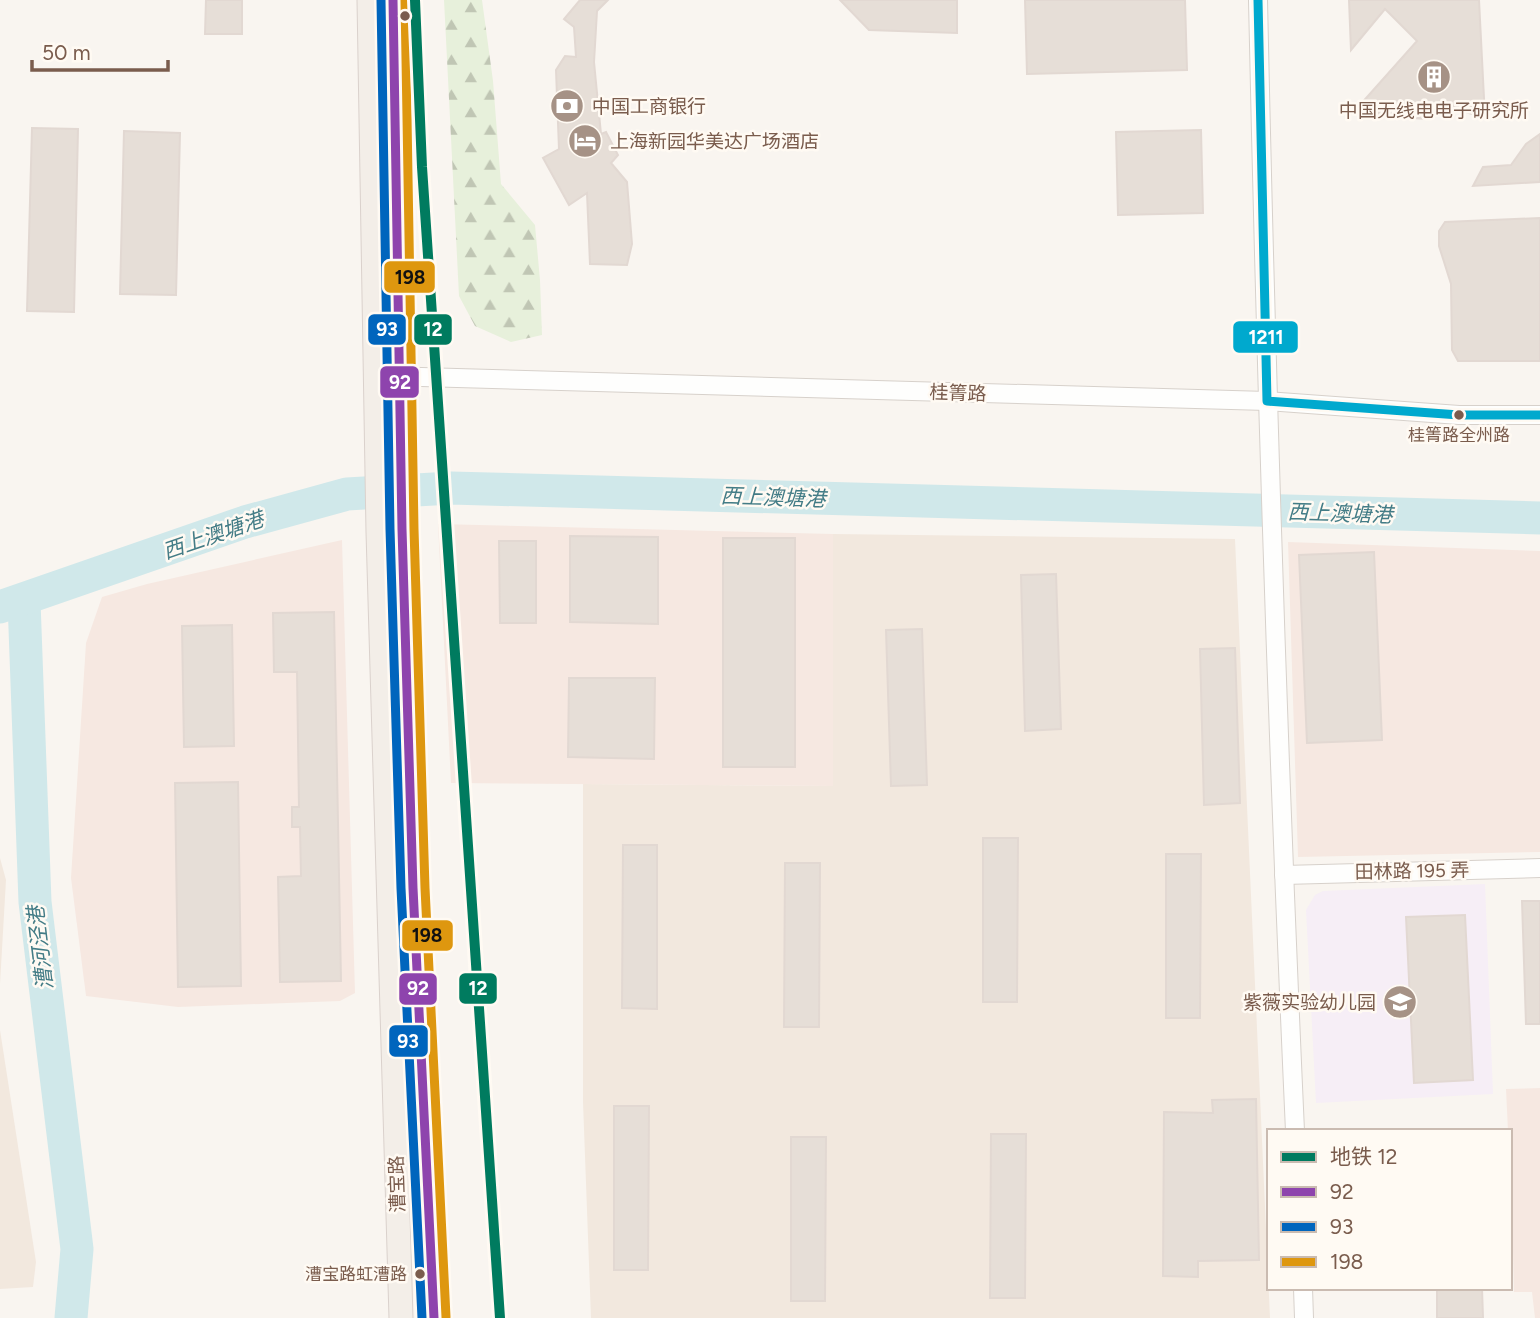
<svg xmlns="http://www.w3.org/2000/svg" width="1540" height="1318" font-family="Figtree,'Noto Sans SC',sans-serif">
<style>
.residential{fill:#f2e8de}
.commercial{fill:#f6e8e1}
.education{fill:#f6eef6}
.forest{fill:url(#forest-firs)}
.lines{fill:none;stroke-linecap:round;stroke-linejoin:round}
.river{stroke:#d0e8ea;stroke-width:33}
.building{fill:#e6ded7;stroke:#e2d8d2;stroke-width:2}
.minor-casing{stroke:#d7d1cb;stroke-width:20}
.major-casing{stroke:#dad1cc;stroke-width:25}
.minor{stroke:#fefefd;stroke-width:18}
.major{stroke:#f3eee8;stroke-width:23}
.bus-1-casing{stroke:#fffaf3;stroke-width:14}
.bus-2-casing{stroke:#fffaf3;stroke-width:14}
.bus-3-casing{stroke:#fffaf3;stroke-width:14}
.bus-4-casing{stroke:#fffaf3;stroke-width:14}
.bus-1{stroke:#8e44ad;stroke-width:9}
.bus-2{stroke:#0065bd;stroke-width:9}
.bus-3{stroke:#de970f;stroke-width:9}
.bus-4{stroke:#00a9ce;stroke-width:9}
.metro-1-casing{stroke:#fffaf3;stroke-width:16}
.metro-1{stroke:#007b5f;stroke-width:10}
.bus-dot{fill:#7a5c4d;stroke:#fffaf3;stroke-width:2.5}
.labels{text-anchor:middle;dominant-baseline:central;stroke-width:5;stroke-linejoin:round;paint-order:stroke}
.bus-label{font-size:17px;fill:#7a5c4d;stroke:#fffaf3}
.poi-label{font-size:19px;fill:#7a5c4d;stroke:#fffaf3;text-anchor:start}
.street-label{font-size:19px;fill:#7a5c4d;stroke:#fffaf3}
.water-label{font-size:21px;font-style:italic;fill:#437c86;stroke:#fffaf3}
.line-badge{stroke:#fffaf3;stroke-width:2.5}
.badge-label{font-size:19px;text-anchor:middle;font-weight:bold;fill:#fff}
.pale-badge-label{font-size:19px;text-anchor:middle;font-weight:bold;fill:#111}
</style>
<defs>
<pattern id="forest-firs" width="22" height="20" patternUnits="userSpaceOnUse" patternTransform="scale(1.75)"><rect width="22" height="20" fill="#e7f0db"/><path d="M5 1l3.5 6h-7zM16 11l3.5 6h-7z" fill="#c0c6b4"/></pattern>
</defs>
<rect width="100%" height="100%" fill="#f9f5f0"/>
<g class="residential">
<polygon points="833,534 1235,539 1270,1318 591,1318 583,1102 583,784 832,786"/>
<polygon points="0,858 6,880 0,984"/>
<polygon points="0,1030 36,1262 33,1287 0,1289"/>
</g>
<g class="commercial">
<polygon points="438,524 833,534 833,786 451,783"/>
<polygon points="342,540 355,993 340,1001 178,1007 86,996 71,878 86,643 102,597 147,584"/>
<polygon points="1288,542 1540,551 1540,852 1298,857"/>
<polygon points="1540,1088 1540,1318 1535,1318 1532,1292 1514,1292 1510,1131 1508,1131 1506,1089"/>
</g>
<polygon class="education" points="1485,884 1493,1094 1316,1103 1306,910 1315,895 1323,891"/>
<polygon class="forest" points="444,0 482,0 493,81 501,184 535,225 540,280 542,335 511,342 475,326 459,296"/>
<g class="lines">
<g class="river">
<polyline points="24,601 35,902 77,1249 71,1318"/>
<polyline points="0,607 245,522 347,494 451,488 1540,518"/>
</g>
</g>
<g class="building">
<polygon points="206,0 242,0 242,34 205,34"/>
<polygon points="580,0 608,0 597,11 594,62 601,134 606,132 618,155 611,163 627,182 632,244 627,265 590,264 587,193 569,205 543,158 559,149 556,70 565,56 576,57 574,27 564,19"/>
<polygon points="840,0 957,0 957,33 869,30"/>
<polygon points="1025,0 1185,0 1187,70 1027,74"/>
<polygon points="1349,0 1479,0 1485,118 1442,105 1427,119 1352,114 1417,41 1385,9 1351,50"/>
<polygon points="32,128 78,129 74,312 27,311"/>
<polygon points="1201,130 1203,213 1118,215 1116,132"/>
<polygon points="124,131 180,133 176,295 120,294"/>
<polygon points="1540,134 1540,182 1473,186 1483,167 1511,165 1526,144"/>
<polygon points="1540,218 1540,361 1458,361 1452,350 1451,284 1439,246 1439,231 1445,222"/>
<polygon points="570,536 658,537 658,624 570,622"/>
<rect x="723" y="538" width="72" height="229"/>
<polygon points="499,541 536,541 536,623 500,623"/>
<polygon points="1374,552 1382,740 1307,743 1299,555"/>
<polygon points="1056,574 1061,729 1025,731 1021,575"/>
<polygon points="334,612 341,981 280,982 278,877 301,876 300,827 292,827 292,807 299,807 297,672 274,672 273,613"/>
<polygon points="232,625 234,746 184,747 182,626"/>
<polygon points="922,629 927,785 891,786 886,630"/>
<polygon points="1235,648 1240,803 1204,805 1200,649"/>
<polygon points="569,678 655,678 654,759 568,757"/>
<polygon points="238,782 241,986 178,987 175,783"/>
<polygon points="983,838 1018,838 1017,1002 983,1002"/>
<polygon points="623,845 657,845 657,1009 622,1008"/>
<polygon points="1166,854 1201,854 1200,1018 1166,1018"/>
<polygon points="785,863 820,863 819,1027 784,1027"/>
<polygon points="1522,901 1540,901 1540,1024 1526,1024"/>
<polygon points="1465,915 1473,1080 1414,1083 1406,917"/>
<polygon points="1256,1099 1259,1260 1198,1261 1198,1277 1163,1276 1164,1112 1213,1113 1212,1100"/>
<polygon points="614,1106 649,1106 648,1270 614,1270"/>
<polygon points="991,1134 1026,1134 1025,1298 990,1298"/>
<polygon points="791,1137 826,1137 825,1301 791,1301"/>
<polygon points="1437,1288 1482,1288 1483,1318 1437,1318"/>
</g>
<g class="lines">
<g class="minor-casing">
<g id="minor">
<path d="M1258,0c8,377 20,754 37,1131"/>
<polyline points="386,376 1267,401 1459,415 1540,415"/>
<polyline points="1284,875 1540,868"/>
<polyline points="1303,1288 1304,1318"/>
</g>
</g>
<g class="major-casing">
<g id="major">
<polyline points="369,0 378,532 401,1318"/>
<polyline points="393,0 402,529 413,888 434,1318"/>
</g>
</g>
<use href="#minor" class="minor"/>
<use href="#major" class="major"/>
<g class="bus-1-casing">
<polyline id="bus-1" points="393,0 402,529 413,888 434,1318"/>
</g>
<g class="bus-2-casing">
<polyline id="bus-2" points="381,0 390,529 401,888 422,1318"/>
</g>
<g class="bus-3-casing">
<polyline id="bus-3" points="405,0 414,529 425,888 446,1317"/>
</g>
<g class="bus-4-casing">
<polyline id="bus-4" points="1258,0 1267,401 1459,415 1540,415"/>
</g>
<use href="#bus-1" class="bus-1"/>
<use href="#bus-2" class="bus-2"/>
<use href="#bus-3" class="bus-3"/>
<use href="#bus-4" class="bus-4"/>
<g class="metro-1-casing">
<polyline id="metro-1" points="415,0 422,167 500,1318"/>
</g>
<use href="#metro-1" class="metro-1"/>
</g>
<defs>
<g id="building-disc" transform="scale(1.75)"><circle r="9.5" fill="#a69286" stroke="#fffaf3"/><path d="M-4-6H4V6H1V3H-1V6H-4ZM-2.5-4.3h1.7v1.8h-1.7ZM.8-4.3h1.7v1.8H.8ZM-2.5-1h1.7V.8h-1.7ZM.8-1h1.7V.8H.8Z" fill="#fff"/></g>
<g id="bank-disc" transform="scale(1.75)"><circle r="9.5" fill="#a69286" stroke="#fffaf3"/><path d="M-6-4H6V4H-6ZM0-2.3a2.3 2.3 0 1 0 0 4.6a2.3 2.3 0 1 0 0-4.6Z" fill="#fff"/></g>
<g id="hotel-disc" transform="scale(1.75)"><circle r="9.5" fill="#a69286" stroke="#fffaf3"/><path d="M-6-4.5h1.5V1H6V5H4.5V3h-9V5H-6ZM-4 0a1.8 1.8 0 1 1 3.6 0ZM.5 0V-2.5h3Q6-2.5 6 0Z" fill="#fff"/></g>
<g id="school-disc" transform="scale(1.75)"><circle r="9.5" fill="#a69286" stroke="#fffaf3"/><path d="M0-5L7-2L0 1L-7-2ZM-4 1L0 2.5L4 1V4Q0 6-4 4Z" fill="#fff"/></g>
</defs>
<g fill-rule="evenodd">
<use href="#building-disc" x="1434" y="77"/>
<use href="#bank-disc" x="567" y="106"/>
<use href="#hotel-disc" x="585" y="141"/>
<use href="#school-disc" x="1400" y="1002"/>
</g>
<g class="bus-dot">
<circle cx="405" cy="16" r="6"/>
<circle cx="1459" cy="415" r="6"/>
<circle cx="420" cy="1274" r="6"/>
</g>
<g class="labels">
<g class="bus-label">
<text x="1459" y="435">桂箐路全州路</text>
<text x="407" y="1274" text-anchor="end">漕宝路虹漕路</text>
</g>
<g class="poi-label">
<text x="592" y="106">中国工商银行</text>
<text x="1434" y="110" text-anchor="middle">中国无线电电子研究所</text>
<text x="610" y="141">上海新园华美达广场酒店</text>
<text x="1376" y="1002" text-anchor="end">紫薇实验幼儿园</text>
</g>
<g class="street-label">
<text transform="translate(958 393) rotate(2)">桂箐路</text>
<text transform="translate(1412 871) rotate(-1)">田林路 195 弄</text>
<text transform="translate(397 1184) rotate(-92)">漕宝路</text>
</g>
<g class="water-label">
<text transform="translate(773 497) rotate(2)">西上澳塘港</text>
<text transform="translate(1340 513) rotate(2)">西上澳塘港</text>
<text transform="translate(213 535) rotate(-19)">西上澳塘港</text>
<text transform="translate(40 948) rotate(-97)">漕河泾港</text>
</g>
</g>
<g class="line-badge">
<rect x="383" y="260" width="53" height="34" rx="7" fill="#de970f"/>
<rect x="367" y="313" width="40" height="33" rx="7" fill="#0065bd"/>
<rect x="413" y="313" width="40" height="33" rx="7" fill="#007b5f"/>
<rect x="1232" y="320" width="67" height="34" rx="7" fill="#00a9ce"/>
<rect x="379" y="365" width="41" height="34" rx="7" fill="#8e44ad"/>
<rect x="401" y="919" width="53" height="33" rx="7" fill="#de970f"/>
<rect x="458" y="972" width="40" height="33" rx="7" fill="#007b5f"/>
<rect x="398" y="972" width="40" height="34" rx="7" fill="#8e44ad"/>
<rect x="388" y="1024" width="41" height="34" rx="7" fill="#0065bd"/>
</g>
<g class="badge-label">
<text x="387" y="336">93</text>
<text x="433" y="336">12</text>
<text x="1266" y="344">1211</text>
<text x="400" y="389">92</text>
<text x="478" y="995">12</text>
<text x="418" y="995">92</text>
<text x="408" y="1048">93</text>
</g>
<g class="pale-badge-label">
<text x="410" y="284">198</text>
<text x="427" y="942">198</text>
</g>
<rect x="1267" y="1129" width="245" height="161" fill="#fffaf3" stroke="#cabbb1" stroke-width="2"/>
<rect x="1281" y="1152" width="35" height="10" fill="#007b5f" stroke="#cabbb1" stroke-width="2"/>
<text x="1330" y="1164" font-size="21" fill="#7a5c4d">地铁 12</text>
<rect x="1281" y="1187" width="35" height="10" fill="#8e44ad" stroke="#cabbb1" stroke-width="2"/>
<text x="1330" y="1199" font-size="21" fill="#7a5c4d">92</text>
<rect x="1281" y="1222" width="35" height="10" fill="#0065bd" stroke="#cabbb1" stroke-width="2"/>
<text x="1330" y="1234" font-size="21" fill="#7a5c4d">93</text>
<rect x="1281" y="1257" width="35" height="10" fill="#de970f" stroke="#cabbb1" stroke-width="2"/>
<text x="1330" y="1269" font-size="21" fill="#7a5c4d">198</text>
<path d="M32 60v10h136v-10" fill="none" stroke="#7a5c4d" stroke-width="3.5"/>
<text x="42" y="60" font-size="21" fill="#7a5c4d" stroke="#fffaf3" stroke-width="5" paint-order="stroke">50 m</text>
</svg>
